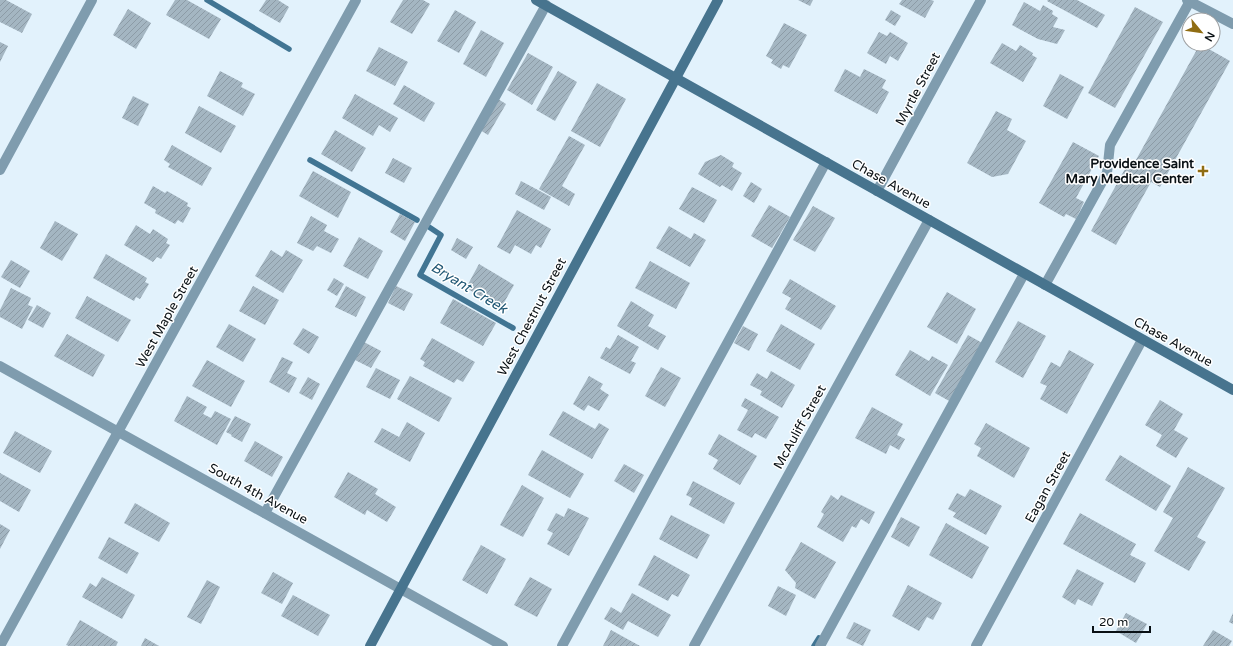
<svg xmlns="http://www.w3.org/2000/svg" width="1233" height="646" font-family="'Varela Round',sans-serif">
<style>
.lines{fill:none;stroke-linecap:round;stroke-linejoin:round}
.stream{stroke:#417593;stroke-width:5.5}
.building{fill:url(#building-hatch)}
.lane{stroke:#7f9cae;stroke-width:10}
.street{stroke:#7f9cae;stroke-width:10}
.secondary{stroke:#47748e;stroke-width:10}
.poi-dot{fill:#906d13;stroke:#fff;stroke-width:1.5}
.labels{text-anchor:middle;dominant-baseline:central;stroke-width:3;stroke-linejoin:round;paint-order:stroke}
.street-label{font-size:13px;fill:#091014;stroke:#fff}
.poi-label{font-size:13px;font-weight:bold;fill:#091014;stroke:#fff;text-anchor:end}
.water-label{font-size:14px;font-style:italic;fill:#215875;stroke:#fff}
</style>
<defs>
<pattern id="building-hatch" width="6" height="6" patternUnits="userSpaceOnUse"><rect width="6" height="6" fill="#a4b6c2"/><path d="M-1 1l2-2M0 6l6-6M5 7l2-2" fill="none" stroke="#8c9ba6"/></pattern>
</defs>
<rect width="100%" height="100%" fill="#e2f2fc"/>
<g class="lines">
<g class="stream">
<polyline points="207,0 289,49"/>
<polyline points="310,160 417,220"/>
<polyline points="429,227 441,235 420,275 513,328"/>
<polyline points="814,646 819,638"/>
</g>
</g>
<g class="building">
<polygon points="0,0 6,0 32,14 22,33 0,22"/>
<polygon points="175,0 187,0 221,19 209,39 166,15"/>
<polygon points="266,0 278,0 289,7 280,23 259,11"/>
<polygon points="403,0 423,0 430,4 412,34 390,22"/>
<polygon points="798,0 813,0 810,6"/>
<polygon points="902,0 931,0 934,1 925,18 899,4"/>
<polygon points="1048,0 1077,0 1105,15 1097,28 1047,1"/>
<polygon points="1024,2 1040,11 1043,5 1053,11 1052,14 1058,18 1053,27 1065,30 1057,44 1038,39 1012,25"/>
<polygon points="1135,7 1163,22 1115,108 1088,93"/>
<polygon points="128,9 151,23 136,49 113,35"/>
<polygon points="455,10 476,22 459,53 437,41"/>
<polygon points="891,10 901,16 895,26 885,20"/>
<polygon points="784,23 807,35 789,68 783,65 781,69 771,63 773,60 766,56"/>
<polygon points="481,30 504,43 486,77 463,64"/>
<polygon points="879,32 887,36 890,32 908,43 898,61 890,56 886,64 867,53"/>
<polygon points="0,42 8,46 0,62"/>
<polygon points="1002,43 1016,51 1020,45 1033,53 1032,55 1037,58 1023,82 990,63"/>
<polygon points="1200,44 1230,61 1160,187 1151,182 1116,245 1091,231 1126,167 1131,169"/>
<polygon points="379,47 408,62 395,86 366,71"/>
<polygon points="528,53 553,67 532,105 507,90"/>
<polygon points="845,69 860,77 864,69 886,80 882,88 889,92 877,114 834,91"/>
<polygon points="220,71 243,83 241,87 255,94 243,116 207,96"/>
<polygon points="558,71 577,82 555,121 536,110"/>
<polygon points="1060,74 1084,87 1067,119 1043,106"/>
<polygon points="597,83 626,99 600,147 571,131"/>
<polygon points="404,85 435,103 424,122 393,104"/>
<polygon points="355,94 398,118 390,132 379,125 373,136 342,118"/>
<polygon points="133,96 149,104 138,126 122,118"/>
<polygon points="498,99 506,104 488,135 480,130"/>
<polygon points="199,106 236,126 221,153 185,133"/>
<polygon points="996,111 1012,119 1007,130 1026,141 1008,174 992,177 967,163"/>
<polygon points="335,130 366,148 352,172 321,154"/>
<polygon points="569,136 585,145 562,186 575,194 569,206 539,189"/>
<polygon points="1073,142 1099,156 1076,198 1084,202 1076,219 1066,214 1064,217 1039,203"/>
<polygon points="172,145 212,168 202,186 168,167 170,164 164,160"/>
<polygon points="721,155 734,163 732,167 742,173 732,191 722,185 720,187 698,174 705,162"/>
<polygon points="393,158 412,168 404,183 385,173"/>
<polygon points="313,171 351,192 338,218 299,196"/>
<polygon points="521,181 551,197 544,210 515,194"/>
<polygon points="751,182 762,189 754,203 743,196"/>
<polygon points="153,186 165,193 167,191 188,203 187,206 191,208 183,223 178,220 175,224 155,213 156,210 144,203"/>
<polygon points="692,187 717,200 704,223 679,209"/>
<polygon points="769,205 790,217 772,248 751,236"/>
<polygon points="813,206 835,218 815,252 793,240"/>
<polygon points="517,210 551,229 541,248 536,245 531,254 515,245 510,254 497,247"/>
<polygon points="400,214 415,222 405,241 390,232"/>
<polygon points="311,216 327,225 324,231 339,239 331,253 317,246 313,251 297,243"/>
<polygon points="55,221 78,234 62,261 40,248"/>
<polygon points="136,225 150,234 153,229 168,239 166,243 170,245 161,259 157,257 153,262 124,245"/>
<polygon points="669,226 691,239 694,233 706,240 690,267 656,248"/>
<polygon points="359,237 383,251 368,279 343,266"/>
<polygon points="457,238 473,247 466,259 451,250"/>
<polygon points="271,250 282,257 286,250 303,260 283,293 255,276"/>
<polygon points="106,254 147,278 145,282 149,284 140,299 136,297 134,301 93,278"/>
<polygon points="11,260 30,271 20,288 1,277"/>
<polygon points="650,261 690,283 676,309 635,288"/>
<polygon points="479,264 514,285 501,308 466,288"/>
<polygon points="334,278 344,284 337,296 327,290"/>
<polygon points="790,279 836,306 821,330 785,309 791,298 782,293"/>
<polygon points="253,286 279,300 265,325 239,311"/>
<polygon points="346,286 366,297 356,317 335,307"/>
<polygon points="396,286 413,294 404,311 388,303"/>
<polygon points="11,288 31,298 28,305 33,307 22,329 0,317 0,310"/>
<polygon points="947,292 976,309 957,344 927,327"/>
<polygon points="87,296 131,320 118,342 75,318"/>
<polygon points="453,299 496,323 483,346 440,323"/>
<polygon points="631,301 654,315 648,326 666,336 658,350 617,326"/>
<polygon points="37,305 51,313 43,328 28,320"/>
<polygon points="1018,321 1046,336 1023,378 995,362"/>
<polygon points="229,324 256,339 243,362 216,347"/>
<polygon points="781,324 815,344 800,370 766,351"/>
<polygon points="743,326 758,334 749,351 734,343"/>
<polygon points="303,328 319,337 309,354 293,344"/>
<polygon points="67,334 105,355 93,377 54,356"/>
<polygon points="618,335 639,347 631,361 636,363 630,374 600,358 606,347 610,349"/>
<polygon points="968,335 984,344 951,402 935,393"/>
<polygon points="432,338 475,362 463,382 457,379 454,383 423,366 425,362 420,359"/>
<polygon points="364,342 381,351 371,368 355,360"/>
<polygon points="910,350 929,361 932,356 948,365 930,396 895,375"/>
<polygon points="1069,350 1094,364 1067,414 1040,399 1047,386 1040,383 1051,362 1060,367"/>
<polygon points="282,357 293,362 287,373 297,378 289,393 269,382"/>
<polygon points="207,360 245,381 231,407 192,386"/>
<polygon points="661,367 681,378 665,407 645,396"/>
<polygon points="376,368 400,380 390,399 366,387"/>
<polygon points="771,371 795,385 782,408 760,395 762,391 750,385 757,373 767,379"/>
<polygon points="410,376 452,398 439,422 397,399"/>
<polygon points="589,376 603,384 600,389 609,395 599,411 588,405 584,411 573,404"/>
<polygon points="308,377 320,384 312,400 299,393"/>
<polygon points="187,396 207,407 203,414 211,418 215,411 231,419 217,445 174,421"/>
<polygon points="745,398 779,417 766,439 755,433 752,438 737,430 748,410 741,406"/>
<polygon points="1160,400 1183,414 1174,430 1188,438 1176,458 1156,446 1162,435 1145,425"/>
<polygon points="872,407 903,424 897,435 905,439 899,450 890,445 886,454 855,438"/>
<polygon points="563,411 595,429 599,423 609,429 592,459 549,435"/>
<polygon points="235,416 251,424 242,442 231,436 232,435 226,432"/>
<polygon points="407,422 425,433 410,462 374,442 382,428 399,437"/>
<polygon points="986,423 1030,448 1014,478 977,456 981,448 974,444"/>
<polygon points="15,431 52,451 40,473 3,453"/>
<polygon points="719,434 757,456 740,485 713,469 718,460 708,454"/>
<polygon points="255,441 283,457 272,477 244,461"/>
<polygon points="542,450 584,474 570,498 528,475"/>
<polygon points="1120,455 1171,486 1156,511 1105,480"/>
<polygon points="624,464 644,475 634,493 614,481"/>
<polygon points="1188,467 1225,488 1197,537 1206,542 1189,571 1154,551 1173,518 1163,512"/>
<polygon points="348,472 378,489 375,494 396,507 387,522 367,510 365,515 334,497"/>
<polygon points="0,473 31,490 19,512 0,501"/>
<polygon points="693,481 735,503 724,524 689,505 692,498 686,495"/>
<polygon points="522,485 544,498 523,537 500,525"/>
<polygon points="970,489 1002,506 986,535 953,517 956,513 948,509 957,493 965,497"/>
<polygon points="831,495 838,500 841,495 875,512 869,524 861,519 856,528 852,526 843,542 817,527 824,514 821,512"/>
<polygon points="135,503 170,523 159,542 124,523"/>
<polygon points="568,508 589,518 569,556 547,544 553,533 547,530 556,513 564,517"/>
<polygon points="1080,513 1136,544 1130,555 1146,563 1135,583 1063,544"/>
<polygon points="671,515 710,535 697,559 659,539"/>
<polygon points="901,517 920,527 909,547 891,537"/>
<polygon points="946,523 989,547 972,579 929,555"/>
<polygon points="0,524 10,530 0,549"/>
<polygon points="109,537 139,553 127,574 98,558"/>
<polygon points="801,542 836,562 815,599 795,588 796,583 785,570"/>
<polygon points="481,545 506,559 487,594 462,580"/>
<polygon points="654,555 690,575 678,597 672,594 668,601 638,585"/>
<polygon points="1077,569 1104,583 1092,606 1078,599 1075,605 1062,597"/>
<polygon points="273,572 293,583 282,604 261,593"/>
<polygon points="102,577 135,595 122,619 82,597 90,583 96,587"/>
<polygon points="530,577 552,589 537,617 514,605"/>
<polygon points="207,580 220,587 201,624 187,617"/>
<polygon points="908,585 942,603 933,620 927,617 919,631 892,616"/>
<polygon points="778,586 796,595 786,616 768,606"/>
<polygon points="632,593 671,615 658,637 628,621 623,630 604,619 611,607 621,613"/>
<polygon points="293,595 330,615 318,636 281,616"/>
<polygon points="1126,613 1147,624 1136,643 1116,631"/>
<polygon points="1233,613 1233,624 1229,622"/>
<polygon points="80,620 118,642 116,646 69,646 66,645"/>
<polygon points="854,622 871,630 863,646 846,638"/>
<polygon points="611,630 640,646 603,646"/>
<polygon points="1213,630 1232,641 1229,646 1203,646"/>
<polygon points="145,638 159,646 141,646"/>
</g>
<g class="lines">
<g class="lane">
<polyline points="1187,0 1233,24"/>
<polyline points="0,170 92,0"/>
<polyline points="1045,285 1107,173 1110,145 1190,1"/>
<polyline points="265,513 546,5"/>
<polyline points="562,646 826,162"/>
<polyline points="820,646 1024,274"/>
</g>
<g class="street">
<polyline points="877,191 981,0"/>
<polyline points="0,366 503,646"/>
<polyline points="0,646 356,0"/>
<polyline points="694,646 929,220"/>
<polyline points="976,646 1142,340"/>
</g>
<g class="secondary">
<polyline points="536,0 1233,390"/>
<polyline points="370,646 718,0"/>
</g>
</g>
<path class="poi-dot" d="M1201 165h4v4h4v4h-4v4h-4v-4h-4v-4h4z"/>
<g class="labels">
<g class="street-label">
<text transform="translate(918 89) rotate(-62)">Myrtle Street</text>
<text transform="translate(891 184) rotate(29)">Chase Avenue</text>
<text transform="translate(167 317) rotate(-61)">West Maple Street</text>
<text transform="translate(532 317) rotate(-62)">West Chestnut Street</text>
<text transform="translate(1173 342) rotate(29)">Chase Avenue</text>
<text transform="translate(800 427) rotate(-61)">McAuliff Street</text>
<text transform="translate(1048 487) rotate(-61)">Eagan Street</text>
<text transform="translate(258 494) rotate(29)">South 4th Avenue</text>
</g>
<g class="poi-label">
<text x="1194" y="164">Providence Saint<tspan x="1194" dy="15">Mary Medical Center</tspan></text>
</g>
<g class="water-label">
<text transform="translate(469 288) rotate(31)">Bryant Creek</text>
</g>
</g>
<g transform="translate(1201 32) rotate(119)"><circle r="19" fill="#ffffff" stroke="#9d9fa1"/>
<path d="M0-3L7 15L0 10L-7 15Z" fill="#906d13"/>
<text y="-6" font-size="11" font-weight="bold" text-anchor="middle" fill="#091014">N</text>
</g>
<path d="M1093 626v6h57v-6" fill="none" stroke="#091014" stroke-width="2"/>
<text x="1099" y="626" font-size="12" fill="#091014" stroke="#ffffff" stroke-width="3" paint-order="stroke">20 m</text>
</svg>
